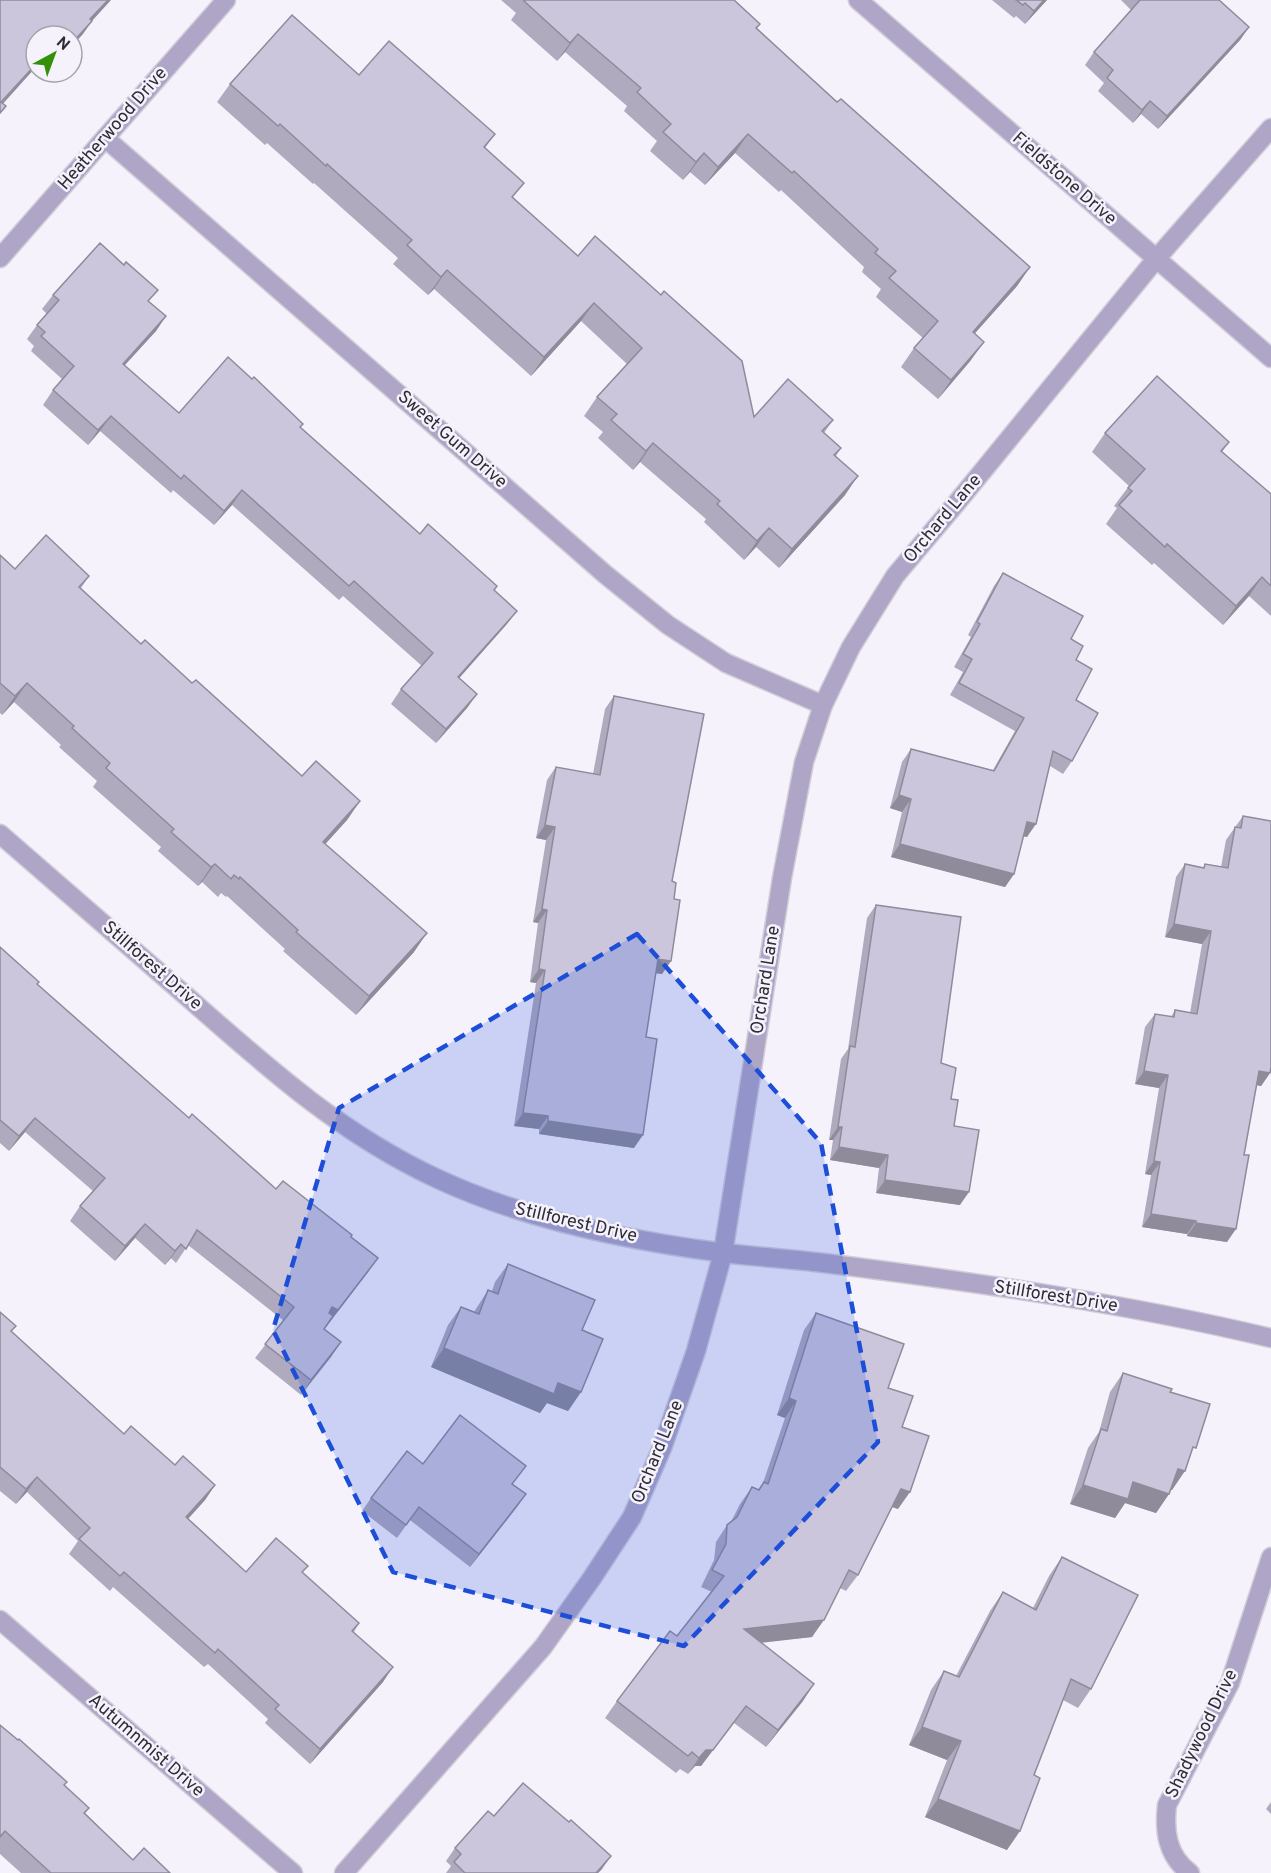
<svg xmlns="http://www.w3.org/2000/svg" width="1271" height="1873" font-family="Overpass,sans-serif">
<style>
.lines{fill:none;stroke-linecap:round;stroke-linejoin:round}
.minor-casing{stroke:#d1ced8;stroke-width:21}
.minor{stroke:#afa6c7;stroke-width:18}
.wall{fill:#afaabe}
.shaded-wall{fill:#8f8b9b}
.building{fill:#ccc6dd;stroke:#8f8b9b;stroke-width:1.5}
.marked{fill:#1d4ed8;fill-opacity:0.2;stroke:#1d4ed8;stroke-width:4.5;stroke-dasharray:12 8;stroke-linejoin:round}
.labels{text-anchor:middle;dominant-baseline:central;stroke-width:5;stroke-linejoin:round;paint-order:stroke}
.street-label{font-size:18px;fill:#2e2c35;stroke:#f5f2fc}
</style>
<rect width="100%" height="100%" fill="#f5f2fc"/>
<g class="lines">
<g class="minor-casing">
<g id="minor">
<polyline points="858,0 1271,358"/>
<polyline points="105,138 606,575 668,625 726,663 823,705"/>
<polyline points="0,258 226,0"/>
<path d="M0,834c64,56 128,112 192,167 78,69 151,134 246,178 88,41 192,62 287,74 33,4 66,6 99,10 150,19 300,40 447,75"/>
<polyline points="0,1620 293,1873"/>
<polyline points="344,1873 543,1647 592,1578 632,1517 662,1448 696,1351 723,1253 782,878 804,762 823,705 851,647 895,576 959,500 1156,259 1271,128"/>
<path d="M1190,1873c-23,-17 -26,-42 -23,-68l63,-122 41,-126"/>
</g>
</g>
<use href="#minor" class="minor"/>
</g>
<g class="wall">
<polygon points="501,0 734,0 760,24 757,28 837,102 1030,267 1017,286 975,333 971,360 938,399 901,367 914,348 923,338 876,297 881,289 862,272 864,267 781,190 779,192 735,153 705,185 690,172 683,180 650,151 657,141 624,111 627,106 565,52 557,61 511,20 516,13"/>
<polygon points="992,0 1047,0 1025,24 1016,16 1014,18"/>
<polygon points="1121,0 1219,0 1249,27 1240,40 1158,129 1141,114 1133,123 1098,91 1104,83 1085,65 1094,52 1131,10"/>
<polygon points="359,75 495,134 485,148 514,198 754,417 833,420 824,433 841,448 836,456 845,495 779,568 756,547 744,560 704,522 706,519 640,462 633,470 598,438 603,432 584,416 597,397 627,364 581,321 531,376 434,289 428,295 393,264 398,258 314,183 313,184 267,143 265,145 217,102 230,84"/>
<polygon points="53,295 150,302 166,316 156,331 124,366 179,413 303,424 300,427 420,534 497,586 494,590 517,611 506,625 459,678 477,694 467,708 436,743 391,704 401,689 422,666 343,596 339,600 232,505 214,525 173,490 171,493 100,431 88,445 43,405 53,390 62,379 31,351 34,346 27,339 37,325 47,314 42,309"/>
<polygon points="1105,433 1229,442 1222,452 1271,494 1271,616 1249,596 1223,625 1154,563 1152,565 1106,524 1117,508 1114,506 1129,486 1092,452"/>
<polygon points="0,555 15,569 89,576 81,588 141,644 192,683 302,776 360,801 347,820 325,844 414,952 356,1015 283,951 285,949 227,896 226,897 221,893 218,897 202,882 198,886 158,851 161,847 93,787 97,781 59,747 61,745 14,702 2,715 0,713"/>
<polygon points="1003,573 1071,639 1076,660 1076,700 1072,761 1063,774 1050,766 1027,837 1023,836 1014,874 1005,887 891,857 902,812 890,808 902,762 911,749 993,770 1015,731 950,695 963,672 954,667 971,637 968,635 994,586"/>
<polygon points="614,696 672,881 674,899 671,961 662,974 655,973 646,1037 634,1148 539,1134 539,1129 514,1126 536,983 530,982 538,923 533,922 546,840 536,838 547,780 556,767 593,774 605,709"/>
<polygon points="1243,816 1270,1073 1261,1086 1257,1085 1227,1242 1187,1236 1187,1234 1142,1227 1151,1175 1145,1174 1159,1088 1135,1084 1145,1027 1155,1014 1171,1017 1175,1010 1190,1013 1202,944 1165,937 1176,877 1185,864 1203,868 1205,864 1221,867 1226,840"/>
<polygon points="876,905 941,1063 951,1099 954,1126 960,1205 876,1193 879,1168 830,1160 833,1140 829,1140 841,1059 848,1049 867,918"/>
<polygon points="0,947 37,985 189,1118 276,1189 351,1237 368,1272 324,1329 341,1342 301,1395 255,1358 284,1321 188,1245 176,1263 171,1258 165,1265 135,1238 115,1261 70,1221 80,1206 93,1191 25,1132 9,1151 0,1143"/>
<polygon points="508,1264 582,1330 581,1392 568,1411 547,1403 540,1413 431,1367 448,1325 461,1307 474,1312 488,1290 492,1291 495,1282"/>
<polygon points="0,1312 16,1326 11,1332 124,1434 175,1465 215,1485 205,1500 188,1519 246,1572 303,1573 359,1623 354,1632 383,1682 310,1764 265,1723 268,1719 208,1664 204,1667 113,1587 110,1591 69,1554 78,1541 27,1492 16,1504 0,1491"/>
<polygon points="816,1313 888,1388 902,1427 898,1509 892,1507 858,1575 846,1591 840,1588 812,1637 761,1642 803,1701 766,1747 734,1723 701,1766 695,1766 688,1774 680,1769 676,1773 605,1718 617,1701 677,1636 712,1592 701,1587 714,1560 716,1542 727,1525 731,1522 740,1504 752,1487 758,1490 763,1483 785,1418 777,1415 804,1330"/>
<polygon points="1123,1373 1170,1392 1190,1456 1172,1490 1171,1489 1169,1494 1156,1513 1125,1503 1115,1518 1070,1504 1088,1448 1099,1432 1110,1392"/>
<polygon points="423,1464 512,1485 526,1494 470,1567 410,1520 397,1538 362,1511 371,1498"/>
<polygon points="1062,1557 1091,1689 1078,1708 1063,1700 1034,1775 1007,1850 925,1817 947,1760 909,1745 931,1690 944,1671 956,1676 990,1611 1003,1592 1033,1608 1049,1576"/>
<polygon points="0,1725 89,1808 85,1813 133,1860 170,1873 21,1873 0,1854"/>
<polygon points="1271,1802 1271,1814 1266,1809"/>
<polygon points="494,1816 602,1869 598,1873 446,1873 451,1866 446,1861 455,1848"/>
</g>
<g class="shaded-wall">
<polygon points="108,0 111,0 92,21 83,34 72,46 72,43 90,19"/>
<polygon points="1044,0 1047,0 1025,24 1034,11"/>
<polygon points="1249,27 1240,40 1158,129 1167,116"/>
<polygon points="578,34 565,52 557,61 570,43"/>
<polygon points="36,64 36,67 0,107 0,104"/>
<polygon points="1150,101 1141,114 1133,123 1142,110"/>
<polygon points="748,134 735,153 705,185 718,167"/>
<polygon points="704,153 690,172 683,180 696,162"/>
<polygon points="1030,267 1017,286 960,350 973,332"/>
<polygon points="447,270 434,289 428,295 441,277"/>
<polygon points="594,303 581,321 531,376 544,357"/>
<polygon points="166,316 156,331 112,379 123,364"/>
<polygon points="984,342 971,360 938,399 951,380"/>
<polygon points="111,416 100,431 88,445 98,430"/>
<polygon points="653,443 640,462 633,470 646,451"/>
<polygon points="858,476 845,495 779,568 792,549"/>
<polygon points="242,490 232,505 214,525 224,511"/>
<polygon points="769,528 756,547 744,560 757,541"/>
<polygon points="1262,577 1249,596 1223,625 1236,606"/>
<polygon points="517,611 506,625 447,692 458,677"/>
<polygon points="27,683 14,702 2,715 15,696"/>
<polygon points="477,694 467,708 436,743 446,729"/>
<polygon points="899,795 911,799 902,812 890,808"/>
<polygon points="360,801 347,820 310,861 323,842"/>
<polygon points="1027,822 1036,824 1027,837 1018,835"/>
<polygon points="545,825 555,827 546,840 536,838"/>
<polygon points="900,844 1014,874 1005,887 891,857"/>
<polygon points="215,864 202,882 198,886 211,867"/>
<polygon points="542,909 547,910 538,923 533,922"/>
<polygon points="1174,924 1211,931 1202,944 1165,937"/>
<polygon points="427,933 414,952 356,1015 369,996"/>
<polygon points="658,959 671,961 662,974 648,972"/>
<polygon points="539,969 545,970 536,983 530,982"/>
<polygon points="1144,1071 1168,1075 1159,1088 1135,1084"/>
<polygon points="1259,1071 1270,1073 1261,1086 1250,1084"/>
<polygon points="523,1113 548,1116 539,1129 514,1126"/>
<polygon points="35,1118 25,1132 9,1151 19,1136"/>
<polygon points="548,1121 643,1135 634,1148 539,1134"/>
<polygon points="838,1127 842,1127 833,1140 829,1140"/>
<polygon points="839,1147 888,1155 879,1168 830,1160"/>
<polygon points="1154,1161 1160,1162 1151,1175 1145,1174"/>
<polygon points="885,1180 969,1192 960,1205 876,1193"/>
<polygon points="1151,1214 1196,1221 1187,1234 1142,1227"/>
<polygon points="1196,1223 1236,1229 1227,1242 1187,1236"/>
<polygon points="145,1224 135,1238 115,1261 125,1246"/>
<polygon points="181,1244 171,1258 165,1265 175,1251"/>
<polygon points="378,1258 368,1272 314,1343 332,1307"/>
<polygon points="341,1342 331,1357 301,1395 311,1380"/>
<polygon points="444,1348 558,1383 581,1392 568,1411 547,1403 540,1413 431,1367"/>
<polygon points="789,1398 796,1401 785,1418 777,1415"/>
<polygon points="1178,1469 1185,1471 1172,1490 1165,1487"/>
<polygon points="37,1477 27,1492 16,1504 26,1489"/>
<polygon points="1133,1482 1169,1494 1156,1513 1125,1503 1115,1518 1070,1504 1083,1485"/>
<polygon points="215,1485 205,1500 176,1532 186,1517"/>
<polygon points="901,1489 910,1492 898,1509 890,1506"/>
<polygon points="526,1494 517,1507 470,1567 479,1554"/>
<polygon points="824,1620 812,1637 732,1646 744,1629"/>
<polygon points="393,1667 383,1682 310,1764 320,1749"/>
<polygon points="814,1684 803,1701 766,1747 778,1730"/>
<polygon points="746,1706 701,1766 695,1766 688,1774 699,1758"/>
<polygon points="922,1727 961,1741 947,1760 909,1745"/>
<polygon points="938,1799 1020,1831 1007,1850 925,1817"/>
<polygon points="611,1856 602,1869 598,1873 596,1873"/>
</g>
<g class="building">
<polygon points="0,0 108,0 90,19 92,21 72,43 72,36 36,36 36,64 1,102 6,106 0,113"/>
<polygon points="525,0 734,0 760,24 756,28 837,102 841,99 1030,267 973,332 984,342 951,380 914,348 938,321 889,278 896,271 875,253 878,249 794,171 792,173 748,134 718,167 704,153 696,162 663,132 671,124 637,92 641,88 578,34 570,43 524,1"/>
<polygon points="1016,0 1044,0 1034,11 1025,3 1023,5"/>
<polygon points="1140,0 1219,0 1249,27 1167,116 1150,101 1142,110 1107,78 1113,70 1094,52"/>
<polygon points="292,15 359,75 389,41 495,134 484,147 524,183 512,197 578,256 595,236 661,295 664,291 742,361 754,417 788,379 833,420 822,431 841,448 834,455 858,476 792,549 769,528 757,541 717,504 720,501 653,443 646,451 611,420 617,414 597,397 642,348 594,303 544,357 447,270 441,277 407,245 412,240 327,164 326,166 280,124 278,126 230,84"/>
<polygon points="100,243 124,265 126,262 158,290 148,301 166,316 123,364 179,413 228,357 252,379 254,377 303,424 300,427 420,534 428,524 497,586 494,590 517,611 458,677 477,694 446,729 401,689 433,653 354,581 349,586 242,490 224,511 184,475 181,479 111,416 98,430 53,390 74,366 41,336 45,332 37,325 59,300 53,295"/>
<polygon points="1157,376 1229,442 1221,451 1271,494 1271,586 1262,577 1236,606 1167,544 1165,547 1119,505 1132,491 1128,488 1145,469 1105,433"/>
<polygon points="46,535 89,576 79,587 141,644 145,640 192,683 196,680 302,776 316,761 360,801 323,842 427,933 369,996 296,932 298,930 240,877 239,879 234,875 231,879 215,864 211,867 171,832 174,829 106,768 110,763 72,728 74,726 27,683 15,696 0,683 0,555 15,569"/>
<polygon points="1003,573 1083,616 1071,639 1083,646 1076,660 1092,669 1076,700 1098,713 1072,761 1053,751 1036,824 1027,822 1014,874 900,844 911,799 899,795 911,749 994,771 1024,718 959,683 972,659 963,654 980,624 977,622"/>
<polygon points="614,696 704,714 672,881 676,883 674,899 680,900 671,961 658,959 646,1037 657,1039 643,1135 548,1121 548,1116 523,1113 545,970 539,969 547,910 542,909 555,827 545,825 556,767 600,775"/>
<polygon points="1243,816 1271,821 1271,1067 1270,1073 1259,1071 1244,1155 1249,1155 1236,1229 1196,1223 1196,1221 1151,1214 1160,1162 1154,1161 1168,1075 1144,1071 1155,1014 1174,1017 1175,1010 1197,1014 1211,931 1174,924 1185,864 1204,868 1205,864 1228,868 1235,827 1241,828"/>
<polygon points="876,905 961,917 941,1063 956,1068 951,1099 958,1100 954,1126 979,1130 969,1192 885,1180 888,1155 839,1147 842,1127 838,1127 850,1046 855,1047"/>
<polygon points="0,947 39,982 37,984 189,1118 192,1114 276,1189 283,1181 352,1235 351,1237 378,1258 338,1310 332,1307 329,1313 333,1316 324,1329 341,1342 311,1380 265,1344 294,1307 197,1230 186,1249 181,1244 175,1251 145,1224 125,1246 80,1206 105,1178 35,1118 19,1136 0,1120"/>
<polygon points="508,1264 595,1300 582,1330 603,1339 581,1392 558,1383 554,1394 444,1348 461,1307 479,1314 488,1290 498,1294"/>
<polygon points="0,1312 16,1326 11,1331 124,1434 131,1426 175,1465 183,1456 215,1485 186,1517 246,1572 276,1538 308,1566 302,1572 359,1623 352,1631 393,1667 320,1749 275,1709 279,1705 218,1649 215,1653 124,1572 120,1576 79,1539 90,1528 37,1477 26,1489 0,1467"/>
<polygon points="816,1313 904,1344 888,1388 913,1396 902,1427 929,1436 910,1492 901,1489 858,1575 849,1570 824,1620 744,1629 814,1684 778,1730 746,1706 713,1750 706,1750 699,1758 692,1752 688,1756 617,1701 670,1631 677,1636 724,1576 712,1570 726,1544 727,1525 737,1517 752,1487 759,1490 764,1482 768,1484 796,1401 789,1398"/>
<polygon points="1123,1373 1172,1389 1170,1392 1210,1404 1196,1448 1193,1447 1185,1471 1178,1469 1169,1494 1133,1482 1128,1499 1083,1485 1101,1429 1107,1431"/>
<polygon points="460,1415 526,1466 512,1484 526,1494 479,1554 419,1507 406,1525 371,1498 407,1451 423,1464"/>
<polygon points="1062,1557 1138,1595 1091,1689 1071,1679 1034,1775 1040,1778 1020,1831 938,1799 961,1741 922,1727 944,1671 959,1677 1003,1592 1036,1610"/>
<polygon points="0,1725 18,1740 19,1739 67,1782 64,1785 89,1808 84,1813 133,1860 144,1848 170,1873 51,1873 5,1831 0,1837"/>
<polygon points="523,1783 569,1822 571,1820 611,1856 596,1873 465,1873 454,1862 461,1854 455,1848 488,1811 494,1816"/>
</g>
<path class="marked" d="M637,934l184,209 57,299 -194,204 -291,-74 -120,-242 66,-222z"/>
<g class="labels">
<g class="street-label">
<text transform="translate(113 129) rotate(-49)">Heatherwood Drive</text>
<text transform="translate(1064 179) rotate(41)">Fieldstone Drive</text>
<text transform="translate(452 440) rotate(41)">Sweet Gum Drive</text>
<text transform="translate(943 519) rotate(-50)">Orchard Lane</text>
<text transform="translate(152 966) rotate(41)">Stillforest Drive</text>
<text transform="translate(766 980) rotate(-81)">Orchard Lane</text>
<text transform="translate(576 1223) rotate(13)">Stillforest Drive</text>
<text transform="translate(1056 1297) rotate(9)">Stillforest Drive</text>
<text transform="translate(658 1452) rotate(-68)">Orchard Lane</text>
<text transform="translate(1202 1734) rotate(-64)">Shadywood Drive</text>
<text transform="translate(146 1746) rotate(41)">Autumnmist Drive</text>
</g>
</g>
<g transform="translate(54 54) rotate(41)"><circle r="28" fill="#f5f2fc" stroke="#a5a3ac" stroke-width="1.5"/>
<path d="M0-4.5L10 22L0 15L-10 22Z" fill="#339007"/>
<text y="-9" font-size="16" font-weight="bold" text-anchor="middle" fill="#2e2c35">N</text>
</g>
</svg>
